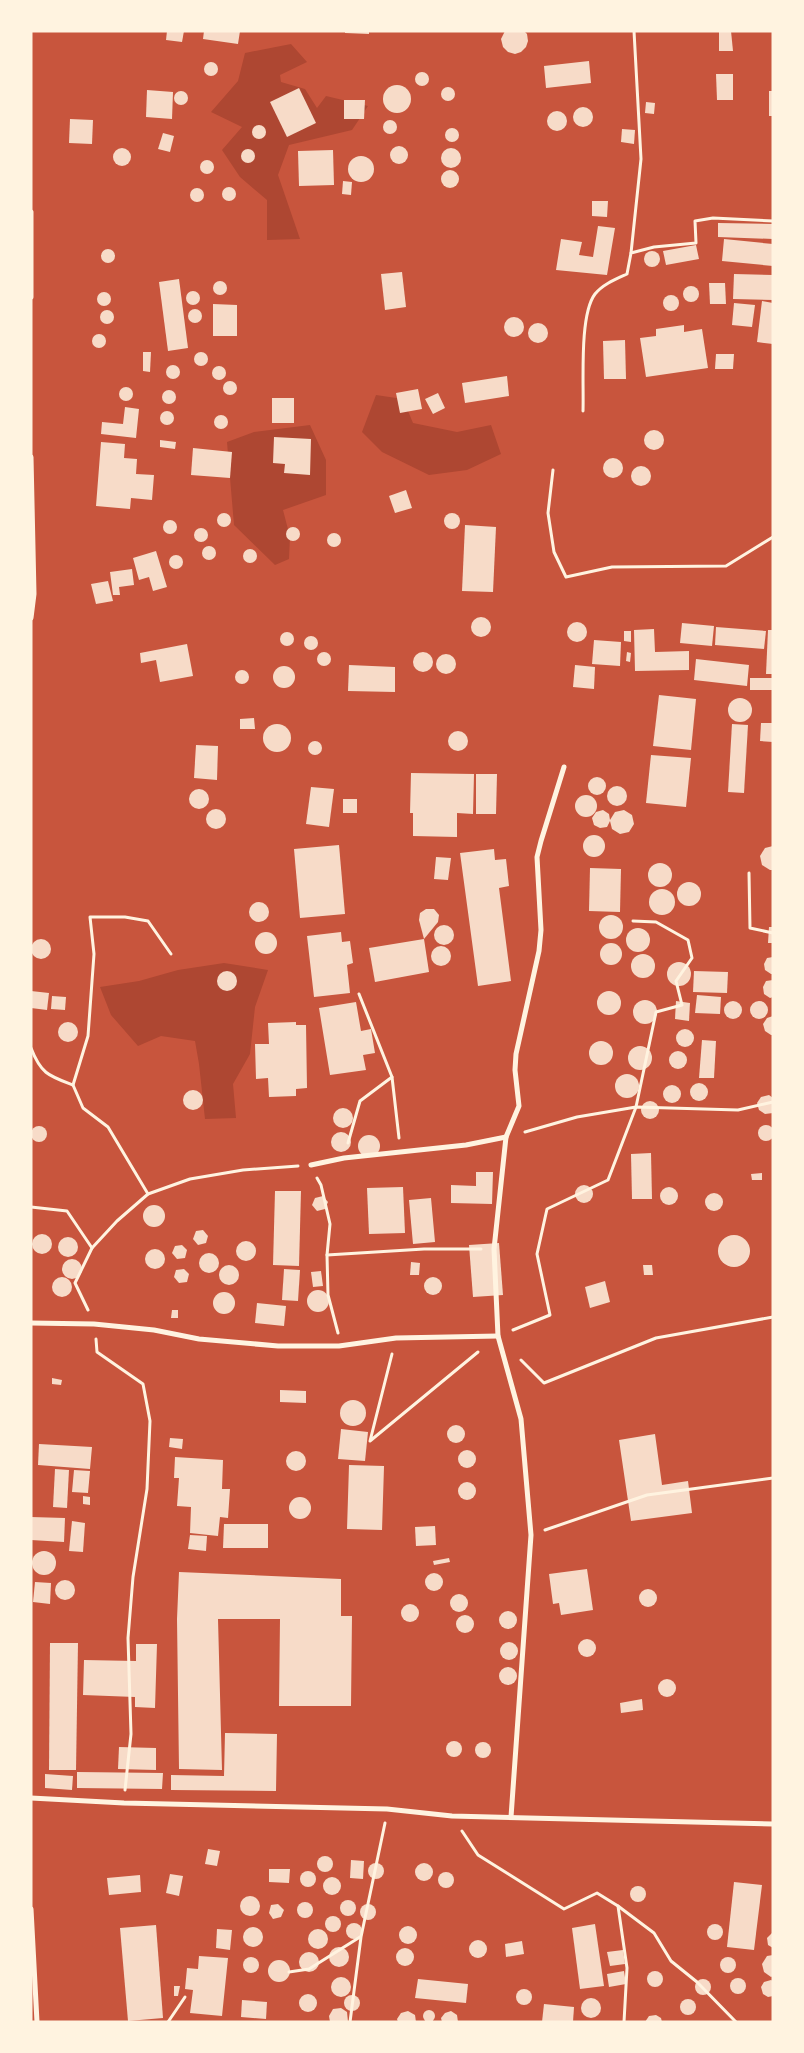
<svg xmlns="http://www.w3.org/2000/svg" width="804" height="2053" font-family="Poppins,sans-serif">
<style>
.green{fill:#ae4732}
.building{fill:#f7dbc8}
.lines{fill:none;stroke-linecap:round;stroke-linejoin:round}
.path{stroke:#fff3e0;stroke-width:3}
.minor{stroke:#fff3e0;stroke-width:5}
</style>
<rect width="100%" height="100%" fill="#c8553d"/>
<g class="green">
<polygon points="291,44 307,62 280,75 281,82 305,89 317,108 326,96 368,106 352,130 289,145 278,175 300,239 267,240 267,200 240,177 222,150 242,127 211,112 238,81 245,53"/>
<polygon points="376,395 403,399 413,423 457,432 491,425 501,454 467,470 429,475 382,452 362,432"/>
<polygon points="310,425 326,460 326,495 283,510 290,537 289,559 275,565 234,525 227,442 254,432"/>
<polygon points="224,963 268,970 255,1007 250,1054 233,1084 236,1118 205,1119 199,1064 195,1041 161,1036 138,1046 111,1015 100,987 139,981 178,970"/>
</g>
<g class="building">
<polygon points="167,31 184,31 182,42 166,40"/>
<polygon points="204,31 240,31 238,44 203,39"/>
<polygon points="345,31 369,31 369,34 345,33"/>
<polygon points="505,31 524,31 527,34 528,41 526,47 521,52 515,54 508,52 503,47 501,39"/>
<polygon points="719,31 731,31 733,51 719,51"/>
<polygon points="589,61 591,83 546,88 544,66"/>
<circle cx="211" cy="69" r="7"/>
<circle cx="422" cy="79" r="7"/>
<polygon points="716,74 733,74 733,100 717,100"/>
<circle cx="397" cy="99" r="14"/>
<circle cx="448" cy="94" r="7"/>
<polygon points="299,88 316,123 287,137 270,102"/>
<polygon points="147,90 173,92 172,119 146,117"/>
<circle cx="181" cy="98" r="7"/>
<rect x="769" y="91" width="4" height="25"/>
<polygon points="344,100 365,100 364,119 344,119"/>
<polygon points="646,102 655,103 654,114 645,113"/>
<circle cx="583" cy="117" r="10"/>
<circle cx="557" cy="121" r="10"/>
<polygon points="70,119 93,120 92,144 69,143"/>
<circle cx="390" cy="127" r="7"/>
<circle cx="259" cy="132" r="7"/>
<circle cx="452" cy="135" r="7"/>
<polygon points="622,129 635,130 634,144 621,142"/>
<polygon points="163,133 174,136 170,152 158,149"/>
<circle cx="399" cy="155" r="9"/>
<circle cx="122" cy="157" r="9"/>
<circle cx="451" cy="158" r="10"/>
<circle cx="248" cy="156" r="7"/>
<polygon points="333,150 334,185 299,186 298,151"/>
<circle cx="361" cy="169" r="13"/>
<circle cx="207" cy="167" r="7"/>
<circle cx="450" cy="179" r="9"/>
<polygon points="343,181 352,182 351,195 342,194"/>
<circle cx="229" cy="194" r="7"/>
<circle cx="197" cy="195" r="7"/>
<polygon points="592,201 608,201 607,217 592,216"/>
<polygon points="718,223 773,224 773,239 718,237"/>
<polygon points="598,226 615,228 607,275 556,270 561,239 582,242 579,255 593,257"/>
<polygon points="724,239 773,244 773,266 722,261"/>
<polygon points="696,245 699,259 666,265 663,251"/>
<circle cx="108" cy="256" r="7"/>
<circle cx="652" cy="259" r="8"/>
<polygon points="402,272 406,307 385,310 381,274"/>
<polygon points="734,274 773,275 773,300 733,299"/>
<polygon points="179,279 188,348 168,351 159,282"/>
<circle cx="220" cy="288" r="7"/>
<polygon points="709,283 725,283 726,304 710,304"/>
<circle cx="691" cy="294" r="8"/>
<circle cx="193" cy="298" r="7"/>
<circle cx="104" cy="299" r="7"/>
<circle cx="671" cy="303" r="8"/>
<polygon points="762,301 773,303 773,344 757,342"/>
<polygon points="734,303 755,305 752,327 732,325"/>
<polygon points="213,304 237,305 237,336 213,336"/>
<circle cx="195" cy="316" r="7"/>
<circle cx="107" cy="317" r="7"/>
<circle cx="514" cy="327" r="10"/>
<circle cx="538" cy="333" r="10"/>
<polygon points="684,325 684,332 702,329 708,368 646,377 640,338 656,336 656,329"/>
<circle cx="99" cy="341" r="7"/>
<polygon points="625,340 626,379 604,379 603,341"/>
<circle cx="201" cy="359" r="7"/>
<polygon points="143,352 151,352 150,372 143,371"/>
<polygon points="716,354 734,354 733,369 715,369"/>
<circle cx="173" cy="372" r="7"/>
<circle cx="219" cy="373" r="7"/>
<polygon points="507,376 509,396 465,403 462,383"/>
<circle cx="230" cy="388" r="7"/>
<circle cx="126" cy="394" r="7"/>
<polygon points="418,389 422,409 400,413 396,393"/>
<circle cx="169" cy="397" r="7"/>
<polygon points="438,393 445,408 433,414 425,399"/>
<rect x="272" y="398" width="22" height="25"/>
<polygon points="125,407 139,409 136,438 101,434 102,422 123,424"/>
<circle cx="167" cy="418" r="7"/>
<circle cx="221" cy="422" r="7"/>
<circle cx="654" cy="440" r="10"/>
<polygon points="274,437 311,439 310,475 284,473 285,464 273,463"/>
<polygon points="160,440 176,442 175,449 160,447"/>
<polygon points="101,442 125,444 124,458 137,459 136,474 154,475 152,500 131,498 130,509 96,506"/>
<polygon points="193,448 232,452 230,478 191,475"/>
<circle cx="613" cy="468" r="10"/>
<circle cx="641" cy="476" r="10"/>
<polygon points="406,490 412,508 395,513 389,496"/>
<circle cx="452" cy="521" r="8"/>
<circle cx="224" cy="520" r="7"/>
<circle cx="170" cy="527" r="7"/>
<polygon points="465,525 496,527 493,592 462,591"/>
<circle cx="293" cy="534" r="7"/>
<circle cx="201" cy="535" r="7"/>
<circle cx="334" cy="540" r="7"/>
<circle cx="209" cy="553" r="7"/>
<circle cx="250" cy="556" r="7"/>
<polygon points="156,551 167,587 153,591 149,577 139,580 133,558"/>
<circle cx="176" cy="562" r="7"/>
<polygon points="132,569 134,585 119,587 120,595 113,595 110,572"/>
<polygon points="108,581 113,601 96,604 91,584"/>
<circle cx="481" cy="627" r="10"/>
<circle cx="577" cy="632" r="10"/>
<polygon points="682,623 714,626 712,646 680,643"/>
<polygon points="716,627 766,631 764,649 715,645"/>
<polygon points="654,629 655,652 689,651 689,670 635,671 634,630"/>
<polygon points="768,630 773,630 773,674 766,674"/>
<polygon points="624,631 631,631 631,642 624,641"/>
<circle cx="287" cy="639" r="7"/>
<circle cx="311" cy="643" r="7"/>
<polygon points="594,640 621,642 620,666 592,664"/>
<polygon points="187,644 193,676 160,682 156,660 141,663 140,653"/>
<circle cx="324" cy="659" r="7"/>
<polygon points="627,652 631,653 630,662 626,661"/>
<circle cx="423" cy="662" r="10"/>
<circle cx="446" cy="664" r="10"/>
<polygon points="696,659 749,665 747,686 694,680"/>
<polygon points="349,665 395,667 395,692 348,691"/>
<polygon points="575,665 595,667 594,689 573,687"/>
<circle cx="284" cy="677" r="11"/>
<circle cx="242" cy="677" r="7"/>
<rect x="750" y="678" width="23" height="12"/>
<polygon points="659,695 696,699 691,750 653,746"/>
<circle cx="740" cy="710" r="12"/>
<polygon points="254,718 255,729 240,729 240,719"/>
<polygon points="761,723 773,723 773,742 760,741"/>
<circle cx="277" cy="738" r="14"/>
<polygon points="732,724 748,725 744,793 728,792"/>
<circle cx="458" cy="741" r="10"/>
<circle cx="315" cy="748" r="7"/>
<polygon points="196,745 218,746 217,780 194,778"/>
<polygon points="651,755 691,758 686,807 646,803"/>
<polygon points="411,773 474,774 473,814 457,813 457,837 413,836 413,813 410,813"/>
<polygon points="476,774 497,774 496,814 476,814"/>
<circle cx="597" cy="786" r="9"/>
<circle cx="617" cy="796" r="10"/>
<polygon points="311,787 334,789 329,827 306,824"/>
<circle cx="199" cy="799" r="10"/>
<circle cx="586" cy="806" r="11"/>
<rect x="343" y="799" width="14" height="14"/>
<circle cx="216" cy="819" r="10"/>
<polygon points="603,810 609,814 610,820 615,812 624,810 632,815 634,824 629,832 620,834 612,829 610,821 607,827 600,828 594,825 592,818 596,812"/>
<circle cx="594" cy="846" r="11"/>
<polygon points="339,845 345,914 300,918 294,849"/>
<polygon points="773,846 773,870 770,870 762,865 760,856 765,848"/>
<polygon points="494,849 495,860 506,859 509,886 499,888 511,981 478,986 460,853"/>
<polygon points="436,857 451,858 448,880 434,879"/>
<circle cx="660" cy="875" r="12"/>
<polygon points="590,868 621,869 620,912 589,911"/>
<circle cx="689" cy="894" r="12"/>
<circle cx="662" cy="902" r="13"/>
<circle cx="259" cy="912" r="10"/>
<polygon points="426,909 434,909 439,915 438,922 424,939 419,920 420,913"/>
<circle cx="611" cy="927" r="12"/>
<circle cx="444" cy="935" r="10"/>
<polygon points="769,927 773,927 773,943 768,943"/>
<circle cx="638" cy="940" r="12"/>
<circle cx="266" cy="943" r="11"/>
<polygon points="341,932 342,942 350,941 353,963 347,965 350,993 314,997 307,936"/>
<polygon points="424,939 429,972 375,982 369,948"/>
<circle cx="41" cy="949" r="10"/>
<circle cx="611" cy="954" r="11"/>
<circle cx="441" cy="956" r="10"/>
<circle cx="643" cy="966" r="12"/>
<polygon points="773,957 773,974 771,974 765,970 764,964 767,958"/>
<circle cx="679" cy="974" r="12"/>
<polygon points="694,971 728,972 727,993 693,992"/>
<circle cx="227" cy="981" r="10"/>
<polygon points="773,980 773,997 770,998 764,994 763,987 766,981"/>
<polygon points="31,991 49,993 47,1010 31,1008"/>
<circle cx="609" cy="1003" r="12"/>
<polygon points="697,995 721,997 720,1014 695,1013"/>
<polygon points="52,996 66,997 65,1010 51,1009"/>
<circle cx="645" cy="1012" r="12"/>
<circle cx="759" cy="1010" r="9"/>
<circle cx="733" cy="1010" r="9"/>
<polygon points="676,1001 690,1003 689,1021 675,1019"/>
<polygon points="356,1002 361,1031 371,1029 375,1053 363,1055 366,1070 330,1075 319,1008"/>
<polygon points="773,1016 773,1035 771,1035 765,1031 763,1024 767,1018"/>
<polygon points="296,1022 296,1025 306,1025 307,1088 296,1089 296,1096 269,1097 268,1078 256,1079 255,1044 269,1044 268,1023"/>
<circle cx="68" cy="1032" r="10"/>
<circle cx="685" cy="1038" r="9"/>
<polygon points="702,1040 716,1041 714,1078 699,1078"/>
<circle cx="601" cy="1053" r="12"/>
<circle cx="640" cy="1058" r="12"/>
<circle cx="678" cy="1060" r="9"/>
<circle cx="627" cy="1086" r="12"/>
<circle cx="699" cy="1092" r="9"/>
<circle cx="672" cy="1094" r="9"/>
<circle cx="193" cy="1100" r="10"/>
<polygon points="769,1095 773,1098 773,1113 765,1114 759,1110 757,1103 761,1097"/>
<circle cx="650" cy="1110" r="9"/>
<circle cx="343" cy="1118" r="10"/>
<circle cx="766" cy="1133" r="8"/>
<circle cx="39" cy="1134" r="8"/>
<circle cx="341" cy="1142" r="10"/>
<circle cx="369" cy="1146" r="11"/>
<polygon points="651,1153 652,1199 632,1199 631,1154"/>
<polygon points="476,1172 493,1172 492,1204 451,1203 451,1185 476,1186"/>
<polygon points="762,1173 762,1180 752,1180 751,1174"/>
<circle cx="584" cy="1194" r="9"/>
<circle cx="669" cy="1196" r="9"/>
<polygon points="403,1187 405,1233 369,1234 367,1188"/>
<polygon points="275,1191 301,1191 299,1266 273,1265"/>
<circle cx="714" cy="1202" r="9"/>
<polygon points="323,1196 328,1202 325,1209 317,1211 312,1205 315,1198"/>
<polygon points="431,1198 435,1242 413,1244 409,1200"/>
<circle cx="154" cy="1216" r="11"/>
<polygon points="203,1230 208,1236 206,1243 198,1245 193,1239 196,1231"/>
<circle cx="42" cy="1244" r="10"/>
<circle cx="734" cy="1251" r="16"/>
<circle cx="68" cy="1247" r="10"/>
<circle cx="246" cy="1251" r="10"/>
<polygon points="499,1243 503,1295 473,1297 469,1245"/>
<polygon points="182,1245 187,1250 185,1258 177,1259 172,1253 175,1246"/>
<circle cx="155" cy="1259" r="10"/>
<circle cx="209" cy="1263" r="10"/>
<circle cx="72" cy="1269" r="10"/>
<polygon points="411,1262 420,1263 419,1275 410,1275"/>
<polygon points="643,1265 652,1265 653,1275 644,1275"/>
<circle cx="229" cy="1275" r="10"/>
<polygon points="184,1269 189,1274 187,1282 179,1283 174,1277 176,1270"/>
<polygon points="284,1269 300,1270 298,1301 282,1300"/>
<polygon points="321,1271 323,1286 313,1287 311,1272"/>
<circle cx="433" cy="1286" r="9"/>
<circle cx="62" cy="1287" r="10"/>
<polygon points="605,1281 610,1302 590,1308 585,1287"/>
<circle cx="318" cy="1301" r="11"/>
<circle cx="224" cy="1303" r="11"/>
<polygon points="257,1303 286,1306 284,1326 255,1323"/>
<polygon points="172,1310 178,1310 178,1318 171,1318"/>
<polygon points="52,1378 62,1380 61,1385 52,1384"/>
<polygon points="280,1390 306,1391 306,1403 280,1402"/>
<circle cx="353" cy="1413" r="13"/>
<circle cx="456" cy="1434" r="9"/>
<polygon points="341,1429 368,1432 365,1461 338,1459"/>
<polygon points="655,1434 662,1485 688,1481 692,1513 631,1521 619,1440"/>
<polygon points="170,1438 183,1439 182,1449 169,1447"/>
<polygon points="39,1444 92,1447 90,1469 38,1465"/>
<circle cx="467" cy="1459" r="9"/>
<circle cx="296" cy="1461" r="10"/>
<polygon points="175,1457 223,1460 222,1489 230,1489 228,1518 220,1517 218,1536 190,1533 191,1507 177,1506 179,1478 174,1478"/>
<polygon points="349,1465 384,1466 382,1530 347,1529"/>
<polygon points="55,1469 69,1470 67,1508 53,1507"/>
<polygon points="74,1470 90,1471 88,1493 72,1492"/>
<circle cx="467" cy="1491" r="9"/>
<polygon points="83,1496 90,1497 90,1505 83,1504"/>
<circle cx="300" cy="1508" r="11"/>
<polygon points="31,1517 65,1518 64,1542 31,1540"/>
<polygon points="72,1521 85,1523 83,1552 69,1551"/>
<polygon points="224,1524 268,1524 268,1548 223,1548"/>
<polygon points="435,1526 436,1545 416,1546 415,1527"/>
<polygon points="190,1535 207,1536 206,1551 188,1549"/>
<circle cx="44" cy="1563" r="12"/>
<polygon points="449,1558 450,1562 434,1565 433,1561"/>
<polygon points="587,1569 593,1610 561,1615 559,1603 553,1604 549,1574"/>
<polygon points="179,1572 341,1579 341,1616 352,1616 351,1706 279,1706 280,1619 218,1619 222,1770 179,1769 177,1619"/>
<circle cx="434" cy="1582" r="9"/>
<circle cx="65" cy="1590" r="10"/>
<polygon points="35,1582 51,1583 50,1604 33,1602"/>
<circle cx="648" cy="1598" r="9"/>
<circle cx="459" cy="1603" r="9"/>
<circle cx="410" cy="1613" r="9"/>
<circle cx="508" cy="1620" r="9"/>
<circle cx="465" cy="1624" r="9"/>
<circle cx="587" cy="1648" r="9"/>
<circle cx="509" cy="1651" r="9"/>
<polygon points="50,1643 78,1643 76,1770 49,1770"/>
<polygon points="136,1644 157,1644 155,1708 135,1707 135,1697 83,1695 84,1660 136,1661"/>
<circle cx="508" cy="1676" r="9"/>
<circle cx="667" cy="1688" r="9"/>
<polygon points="642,1699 643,1710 621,1713 620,1703"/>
<polygon points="225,1733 277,1734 276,1791 171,1790 171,1775 224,1776"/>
<circle cx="454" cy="1749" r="8"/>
<circle cx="483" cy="1750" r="8"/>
<polygon points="119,1747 156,1748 156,1770 118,1769"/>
<polygon points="77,1772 163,1773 162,1789 77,1788"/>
<polygon points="45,1774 73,1776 72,1790 45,1788"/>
<polygon points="208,1849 220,1851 217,1866 205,1864"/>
<circle cx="325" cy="1864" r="8"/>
<polygon points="351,1860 364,1861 363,1879 350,1878"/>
<circle cx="424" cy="1872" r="9"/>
<circle cx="376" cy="1871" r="8"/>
<polygon points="269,1869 290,1869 289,1883 269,1882"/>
<circle cx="308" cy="1879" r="8"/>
<circle cx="446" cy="1880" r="8"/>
<polygon points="170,1874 183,1876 179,1896 166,1893"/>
<polygon points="140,1875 141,1892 109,1895 107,1878"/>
<circle cx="332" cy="1886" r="9"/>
<polygon points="734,1882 762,1885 754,1950 727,1947"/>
<circle cx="638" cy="1894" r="8"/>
<circle cx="250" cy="1906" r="10"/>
<circle cx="348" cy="1908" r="8"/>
<circle cx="305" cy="1910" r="8"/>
<circle cx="368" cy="1912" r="8"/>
<polygon points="278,1904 284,1910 281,1917 273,1919 269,1913 271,1905"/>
<circle cx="333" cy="1924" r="8"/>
<circle cx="354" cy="1931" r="8"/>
<circle cx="715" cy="1932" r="8"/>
<polygon points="595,1924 604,1986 580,1989 572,1928"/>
<polygon points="156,1925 163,2018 128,2021 120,1928"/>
<circle cx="408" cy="1935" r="9"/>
<circle cx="253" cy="1937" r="10"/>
<polygon points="217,1929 232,1930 230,1950 216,1948"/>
<circle cx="318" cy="1939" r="10"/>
<polygon points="773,1932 773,1948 768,1945 767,1938"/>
<circle cx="478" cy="1949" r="9"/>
<polygon points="522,1941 524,1954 506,1957 505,1944"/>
<circle cx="339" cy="1957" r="10"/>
<circle cx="405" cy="1957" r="9"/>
<polygon points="623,1950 625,1964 610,1966 607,1952"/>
<circle cx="309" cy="1962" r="10"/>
<polygon points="773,1955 773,1976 771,1977 764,1972 762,1964 767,1956"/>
<polygon points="199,1956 228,1958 222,2016 190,2013 193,1990 185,1989 187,1968 198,1969"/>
<circle cx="728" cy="1965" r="8"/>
<circle cx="251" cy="1965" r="8"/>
<circle cx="279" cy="1971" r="11"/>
<circle cx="655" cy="1979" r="8"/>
<polygon points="624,1971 626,1984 609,1987 607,1974"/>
<circle cx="341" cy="1987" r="10"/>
<circle cx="738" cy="1986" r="8"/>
<circle cx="703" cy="1987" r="8"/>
<polygon points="418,1979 468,1984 466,2003 415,1998"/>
<polygon points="771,1980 773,1981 773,1996 768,1997 763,1994 761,1987 764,1982"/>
<polygon points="174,1986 180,1986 178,1996 174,1996"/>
<circle cx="524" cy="1997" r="8"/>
<circle cx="308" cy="2003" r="9"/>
<circle cx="352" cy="2003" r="8"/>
<circle cx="591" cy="2008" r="10"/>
<circle cx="688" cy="2007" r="8"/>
<polygon points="242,2000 267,2002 266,2019 241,2017"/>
<polygon points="544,2004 574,2007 573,2022 542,2022"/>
<polygon points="341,2008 347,2012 348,2022 330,2022 329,2016 333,2009"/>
<circle cx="429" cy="2016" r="6"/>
<polygon points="408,2011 415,2015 416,2022 398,2022 397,2019 401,2013"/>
<polygon points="451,2011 457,2015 458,2022 442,2022 441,2018 445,2013"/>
<polygon points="656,2015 661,2018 662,2022 645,2022 649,2016"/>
</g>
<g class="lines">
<g class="path">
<polyline points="631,253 641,159 634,31"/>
<path d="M583,411c1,-27 -4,-96 12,-117 8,-10 21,-15 32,-20l4,-21 23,-6 42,-4 -1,-22 18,-3 60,3"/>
<polyline points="553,470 548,513 554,552 566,577 612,567 726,566 773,537"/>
<polyline points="749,873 750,928 773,933"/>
<polyline points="359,994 392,1077 399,1138"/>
<path d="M31,1048c10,26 18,28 42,37"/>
<polyline points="525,1132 577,1117 636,1107 738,1110 773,1102"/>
<polyline points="348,1143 360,1101 392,1077"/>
<polyline points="317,1178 321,1185 330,1224 327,1255 328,1295 338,1333"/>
<polyline points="148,1194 108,1127 83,1108 73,1085 88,1036 94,954 90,917 125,917 148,921 171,954"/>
<polyline points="31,1207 67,1211 92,1248 75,1283 88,1310"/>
<polyline points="92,1248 117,1221 148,1194 190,1179 243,1170 298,1166"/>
<polyline points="327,1255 424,1249 481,1249"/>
<polyline points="513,1330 550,1315 537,1254 547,1209 608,1180 636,1107 656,1012 682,1005 676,981 692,958 688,940 656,922 633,921"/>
<polyline points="96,1339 97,1352 143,1384 150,1421 147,1489 133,1577 128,1638 131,1734 125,1790"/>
<polyline points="392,1354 370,1441 478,1352"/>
<polyline points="521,1360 544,1383 656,1338 773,1317"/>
<polyline points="545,1530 647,1495 773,1478"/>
<polyline points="462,1831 478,1855 564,1909 597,1893 618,1906 627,1968 624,2022"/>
<polyline points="618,1906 654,1933 671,1961 697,1982 736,2022"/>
<polyline points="289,1972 309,1969 360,1937"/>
<polyline points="168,2022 185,1997"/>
<polyline points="350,2022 361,1937 385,1823"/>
</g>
<g class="minor">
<polyline points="31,212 31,297"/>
<polyline points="31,457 34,594 31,618"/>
<polyline points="311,1165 344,1158 466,1145 506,1137"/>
<polyline points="31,1323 94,1324 154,1330 199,1339 278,1346 339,1346 396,1338 498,1336"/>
<polyline points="31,1798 124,1803 387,1809 452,1816 773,1824"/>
<polyline points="511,1817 531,1535 521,1419 498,1336 494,1249 506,1137 519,1106 515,1070 516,1054 539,951 541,930 537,857 541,841 564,767"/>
<polyline points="31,1909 37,2022"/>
</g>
</g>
<rect width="804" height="2053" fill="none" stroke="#fff3e0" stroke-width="65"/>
</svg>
